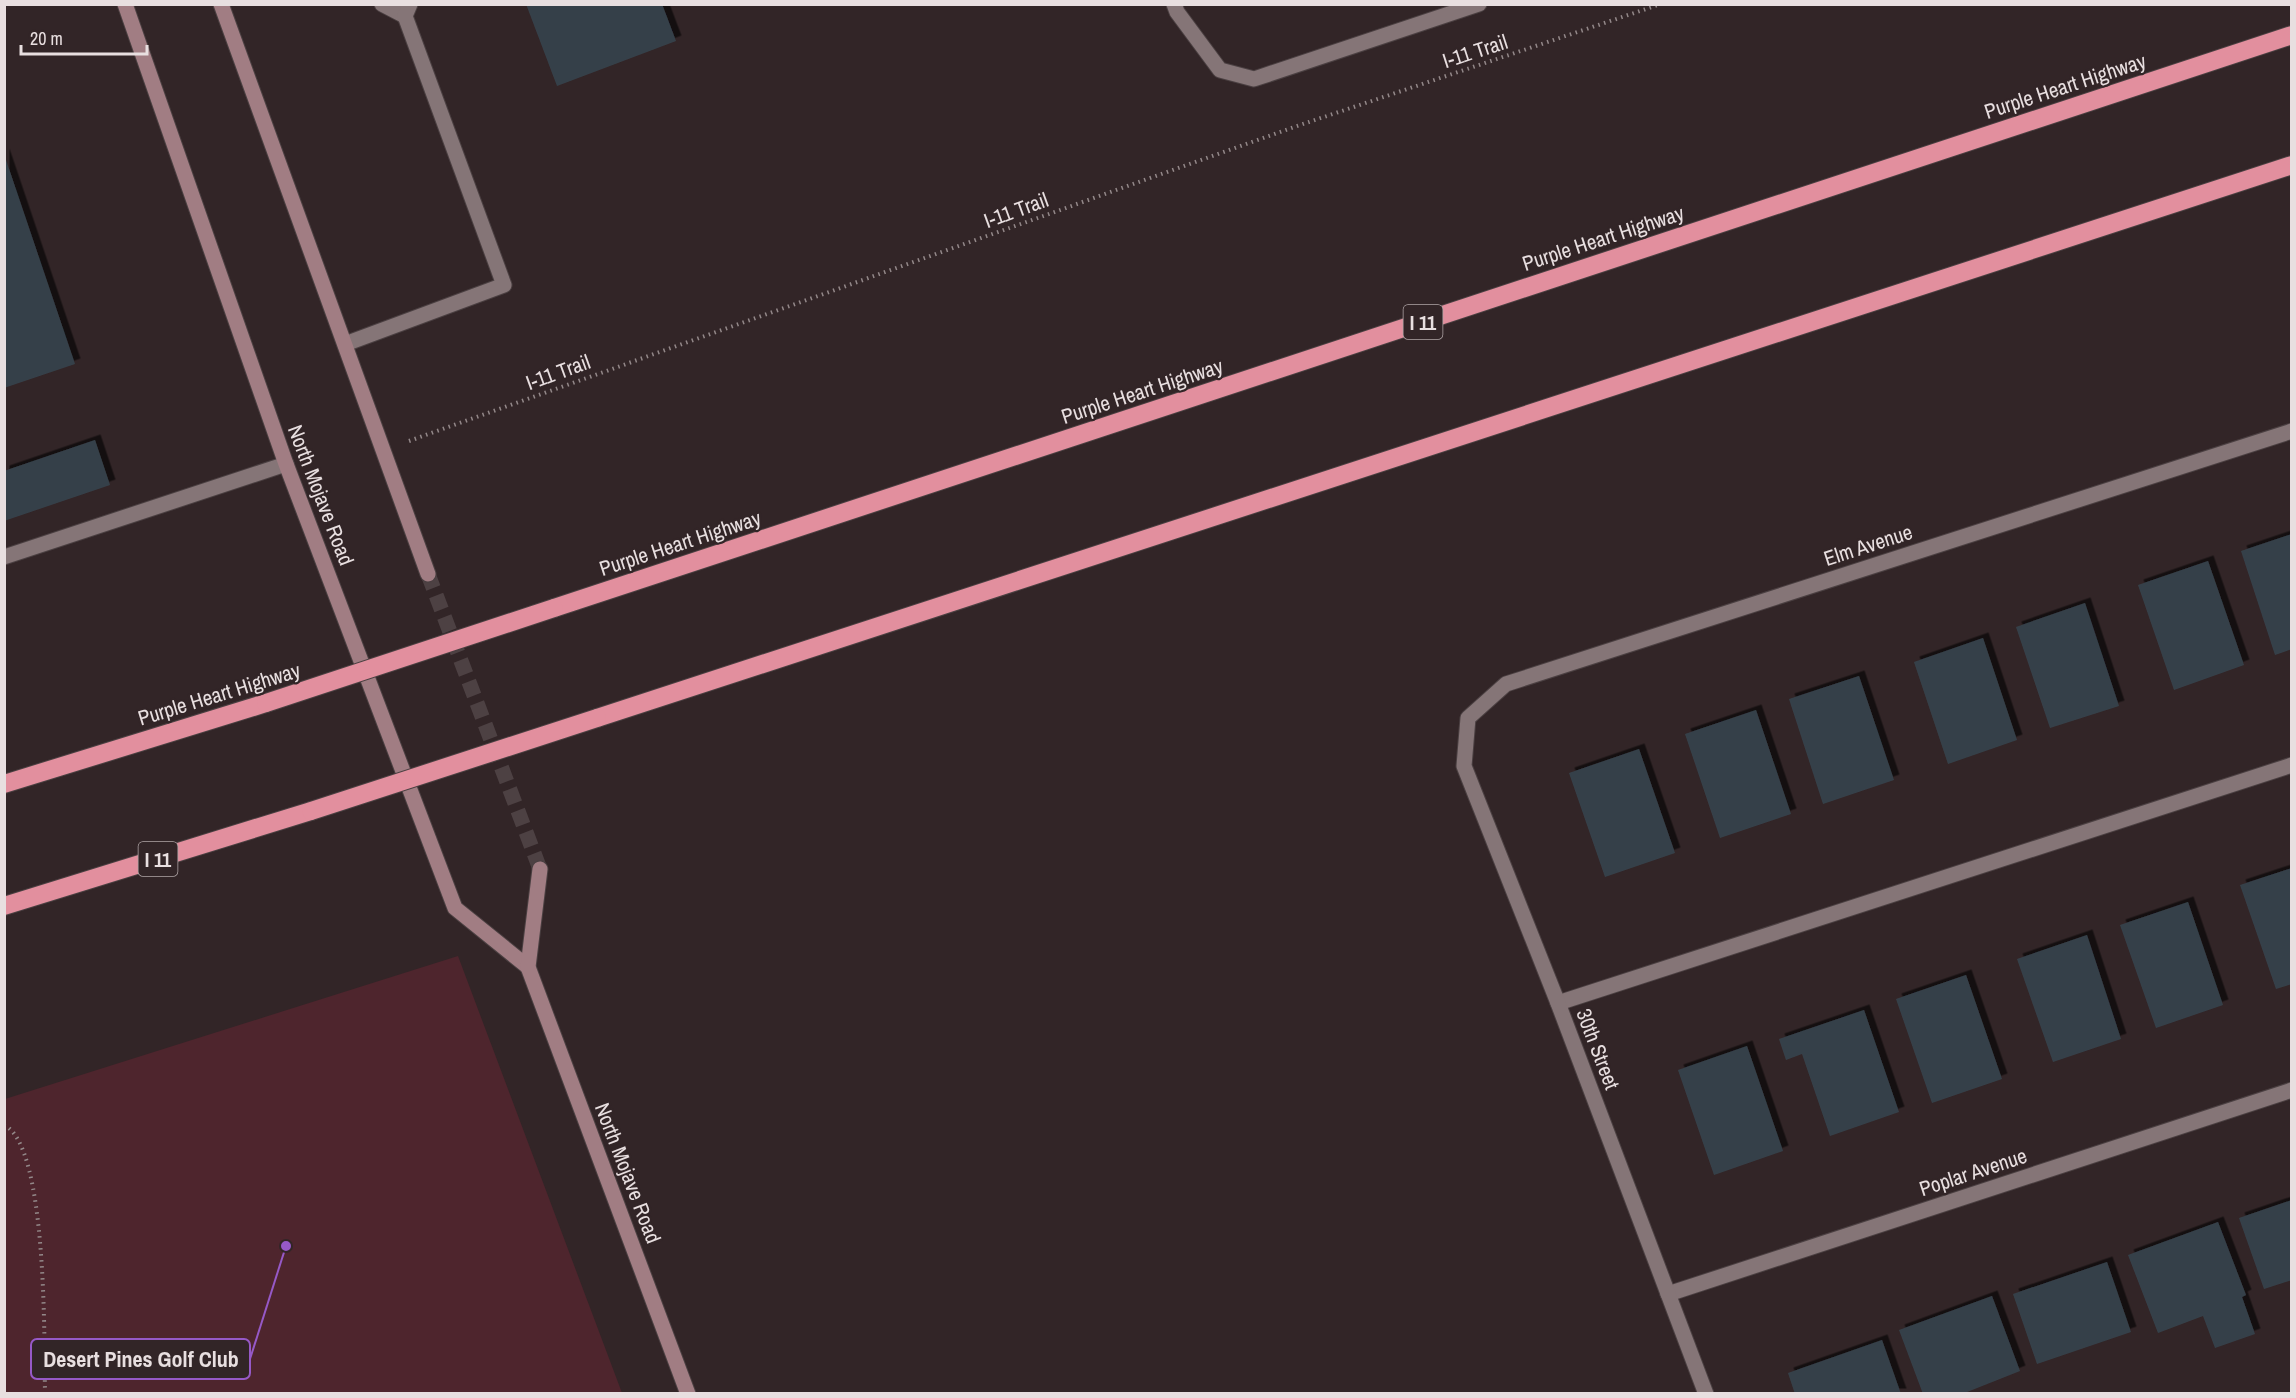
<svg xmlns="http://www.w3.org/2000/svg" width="2296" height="1398" font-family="'Archivo Narrow',sans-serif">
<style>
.green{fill:#4e252d}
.building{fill:#36414a;filter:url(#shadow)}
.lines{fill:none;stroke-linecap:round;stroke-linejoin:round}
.secondary-tunnel{stroke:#4d4143;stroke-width:15;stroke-dasharray:15 8;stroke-linecap:butt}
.lane-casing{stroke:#4b4042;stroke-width:17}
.street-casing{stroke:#4b4042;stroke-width:17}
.secondary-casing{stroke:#4b4042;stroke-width:17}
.highway-casing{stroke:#4b4042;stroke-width:20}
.path{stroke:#938889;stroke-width:4;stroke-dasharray:1.5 4.5;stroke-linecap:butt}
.lane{stroke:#857577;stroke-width:15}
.street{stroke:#857577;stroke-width:15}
.secondary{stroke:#a17d83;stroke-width:15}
.highway{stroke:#e28f9e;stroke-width:18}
.highway-bridge-casing{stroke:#4b4042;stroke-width:20;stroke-linecap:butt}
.highway-bridge{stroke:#e28f9e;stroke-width:18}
.labels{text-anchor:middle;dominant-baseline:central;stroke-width:4.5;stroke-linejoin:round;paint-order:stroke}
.shield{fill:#322527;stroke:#b1a7a8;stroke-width:1.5}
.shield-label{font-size:20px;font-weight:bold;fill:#e8dfe0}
.street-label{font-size:21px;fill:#e8dfe0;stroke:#322527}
.leader{fill:none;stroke:#9659c7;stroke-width:2}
.callout-dot{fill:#9659c7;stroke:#322527;stroke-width:2}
.callout{fill:#322527;stroke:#9659c7;stroke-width:2}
.callout-label{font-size:22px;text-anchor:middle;font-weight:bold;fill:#e8dfe0}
</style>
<defs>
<filter id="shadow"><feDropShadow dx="5.5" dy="-5.5" stdDeviation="0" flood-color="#0009"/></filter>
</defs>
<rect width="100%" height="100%" fill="#322527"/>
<polygon class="green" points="458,956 622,1393 5,1393 5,1099"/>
<g class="building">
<polygon points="526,4 662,4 676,41 557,86"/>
<polygon points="4,154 75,364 4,388"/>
<polygon points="95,440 110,485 4,521 4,471"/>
<polygon points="2292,534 2292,649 2275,655 2241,551"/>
<polygon points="2208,561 2244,665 2174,690 2138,585"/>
<polygon points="2085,603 2119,706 2050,728 2016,627"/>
<polygon points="1983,638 2017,740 1948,764 1914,662"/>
<polygon points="1859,676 1894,780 1823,804 1789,699"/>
<polygon points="1756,710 1791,814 1720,838 1685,734"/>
<polygon points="1639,749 1675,853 1605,877 1569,773"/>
<polygon points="2292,868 2292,984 2276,989 2240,885"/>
<polygon points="2188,902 2223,1005 2156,1028 2120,925"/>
<polygon points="2087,935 2121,1039 2053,1062 2017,959"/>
<polygon points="1966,975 2002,1079 1932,1103 1896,999"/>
<polygon points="1864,1010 1899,1112 1830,1136 1802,1054 1786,1060 1779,1039"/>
<polygon points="1747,1046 1783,1151 1714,1175 1678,1070"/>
<polygon points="2292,1200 2292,1280 2264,1289 2239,1218"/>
<polygon points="2218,1222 2246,1295 2242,1297 2255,1334 2215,1348 2203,1316 2158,1333 2128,1255"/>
<polygon points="2107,1262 2131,1332 2037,1364 2013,1294"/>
<polygon points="1992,1296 2020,1371 1962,1394 1923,1394 1899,1330"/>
<polygon points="1882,1340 1901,1394 1795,1394 1788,1373"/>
</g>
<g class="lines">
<polyline class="secondary-tunnel" points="428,574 540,869"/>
<g class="lane-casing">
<g id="lane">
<polyline points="382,4 405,16"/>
<polyline points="345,344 504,285 405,16 410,4"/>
<polyline points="4,557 286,464"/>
<polyline points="1558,1003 2292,765"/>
</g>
</g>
<g class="street-casing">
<g id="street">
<polyline points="1174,4 1177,12 1220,70 1254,79 1479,4"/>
<polyline points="1668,1294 2292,1090"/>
<polyline points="1706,1394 1558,1003 1464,766 1468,718 1506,684 2292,431"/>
</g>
</g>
<g class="secondary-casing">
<g id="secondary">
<polyline points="125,4 286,464 455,908 528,967"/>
<polyline points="221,4 428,574"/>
<polyline points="540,869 528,967 688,1394"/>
</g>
</g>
<g class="highway-casing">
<g id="highway">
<polyline points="554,608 2292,35"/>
<polyline points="597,718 2292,165"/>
<polyline points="4,784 266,703"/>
<polyline points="4,906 311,811"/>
</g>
</g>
<g class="path">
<polyline points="409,441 1294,127 1661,4"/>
<path d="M4,1125c44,20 40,222 41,269"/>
</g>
<use href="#lane" class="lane"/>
<use href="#street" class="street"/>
<use href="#secondary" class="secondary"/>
<use href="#highway" class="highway"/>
<g class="highway-bridge-casing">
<g id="highway-bridge">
<polyline points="266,703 554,608"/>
<polyline points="311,811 597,718"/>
</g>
</g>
<use href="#highway-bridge" class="highway-bridge"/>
</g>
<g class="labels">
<g class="shield">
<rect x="1403.5" y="305" width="39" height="34" rx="4.5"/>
<rect x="138.5" y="842" width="39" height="34" rx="4.5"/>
</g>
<g class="shield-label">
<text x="1423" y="322">I 11</text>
<text x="158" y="859">I 11</text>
</g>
<g class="street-label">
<text transform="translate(1475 51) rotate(-18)">I-11 Trail</text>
<text transform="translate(2065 86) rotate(-18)">Purple Heart Highway</text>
<text transform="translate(1016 210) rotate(-20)">I-11 Trail</text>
<text transform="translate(1603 238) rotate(-18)">Purple Heart Highway</text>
<text transform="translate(558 372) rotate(-20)">I-11 Trail</text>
<text transform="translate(1142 391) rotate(-18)">Purple Heart Highway</text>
<text transform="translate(321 495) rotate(69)">North Mojave Road</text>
<text transform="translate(680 543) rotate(-18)">Purple Heart Highway</text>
<text transform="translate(1868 545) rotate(-18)">Elm Avenue</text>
<text transform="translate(219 694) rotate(-17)">Purple Heart Highway</text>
<text transform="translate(1598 1049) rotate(69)">30th Street</text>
<text transform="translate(1973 1172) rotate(-18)">Poplar Avenue</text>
<text transform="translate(628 1173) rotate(69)">North Mojave Road</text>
</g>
</g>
<path class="leader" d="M286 1246L250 1359"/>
<circle class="callout-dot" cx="286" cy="1246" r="6"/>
<rect class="callout" x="31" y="1339" width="219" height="40" rx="6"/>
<g class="callout-label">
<text x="141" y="1367">Desert Pines Golf Club</text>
</g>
<rect width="2296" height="1398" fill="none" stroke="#e8dfe0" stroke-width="12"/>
<path d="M21 45v9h126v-9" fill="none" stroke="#e8dfe0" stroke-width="3"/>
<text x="30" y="45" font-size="18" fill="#e8dfe0" stroke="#322527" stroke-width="4.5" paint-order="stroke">20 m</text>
</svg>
